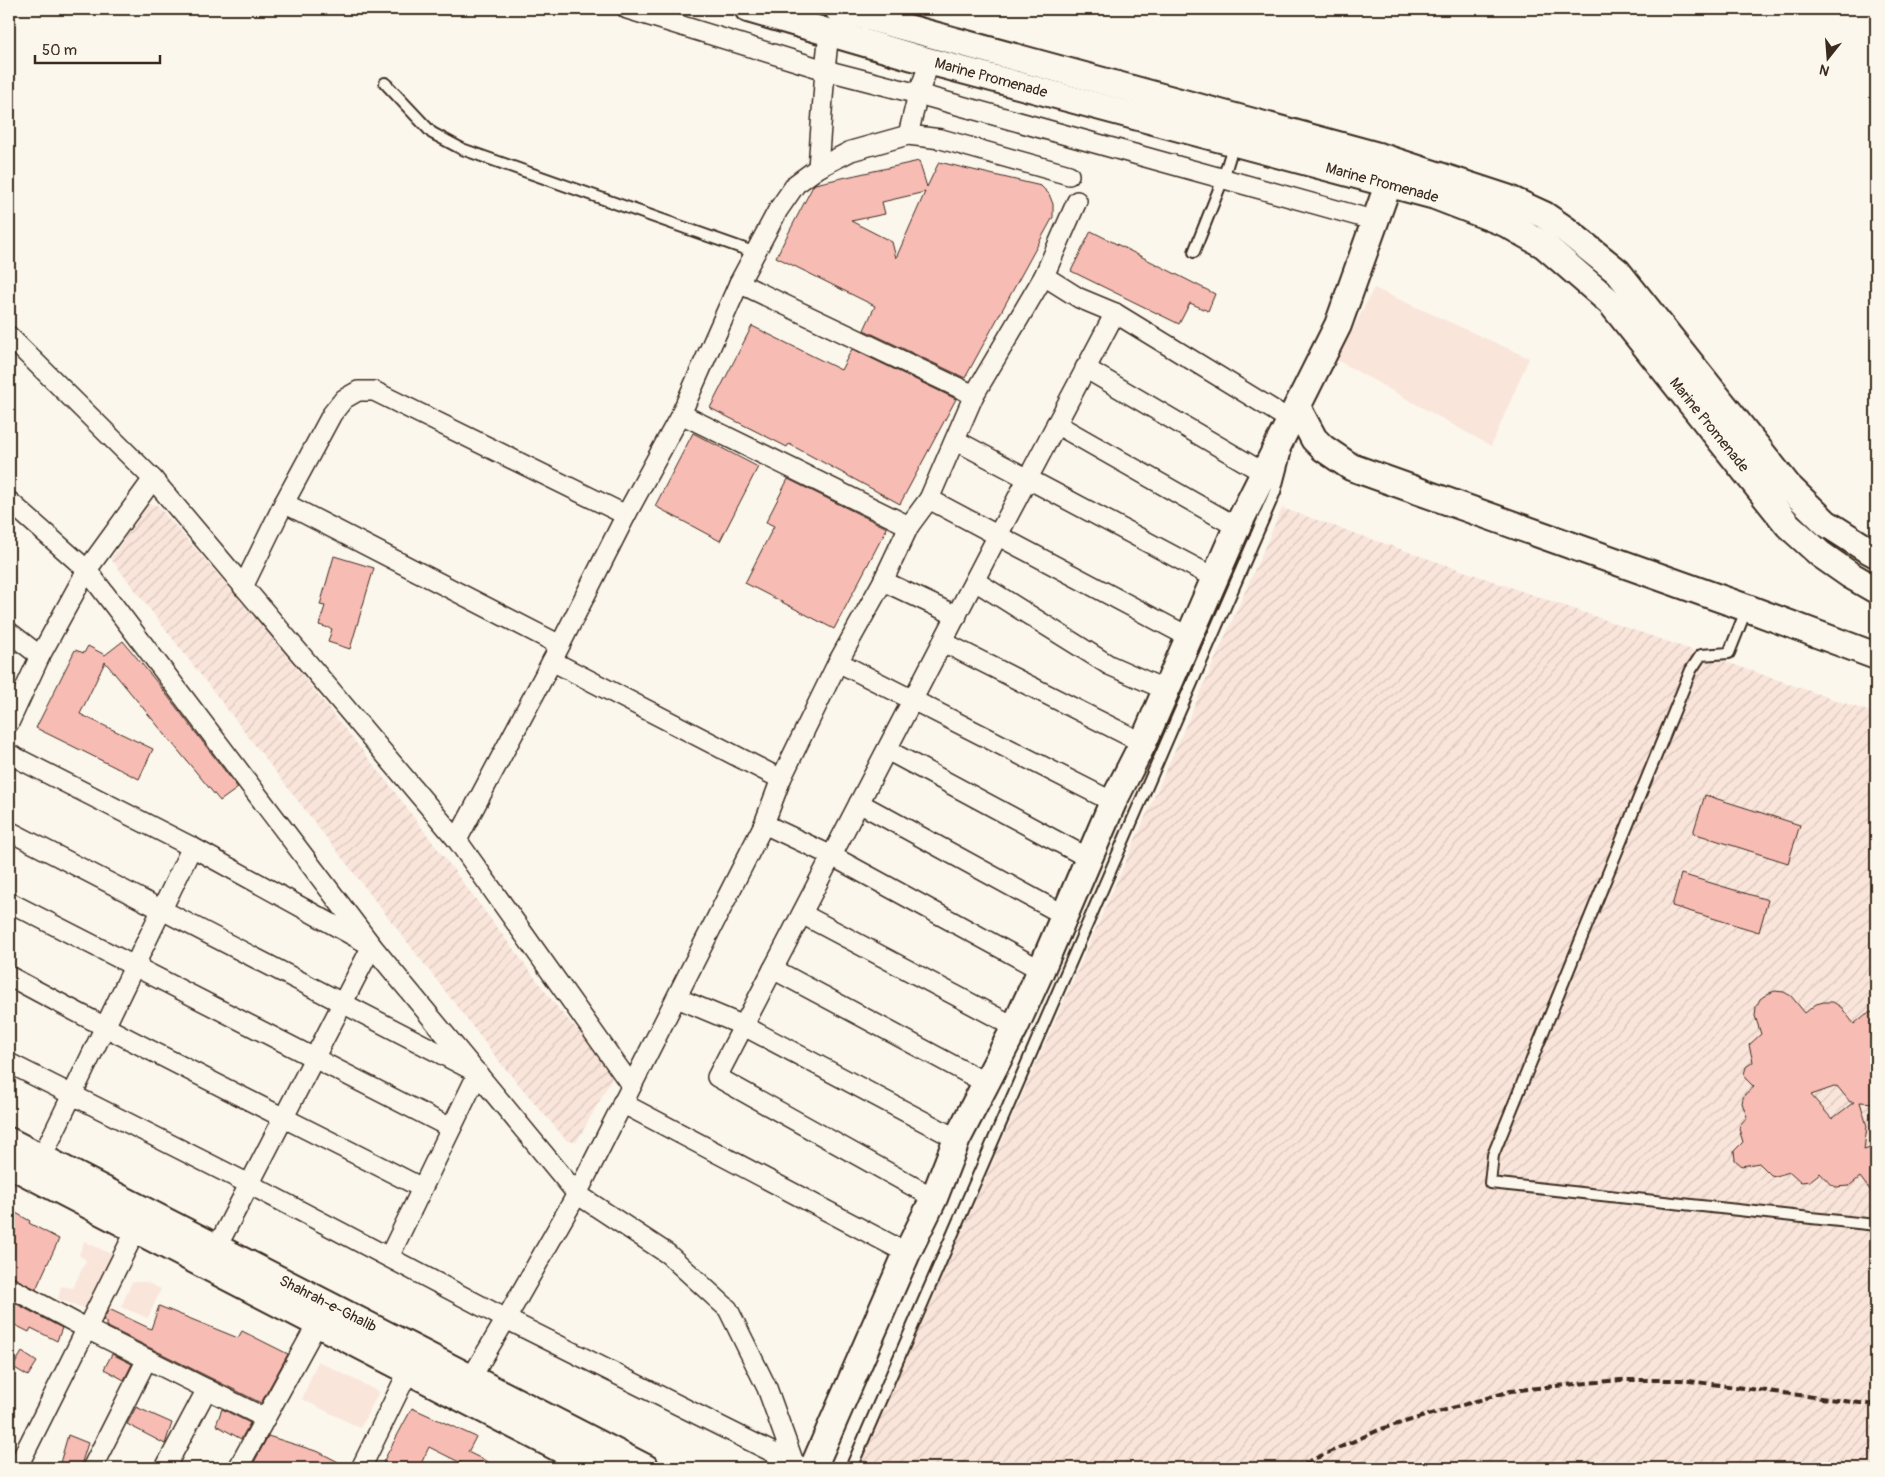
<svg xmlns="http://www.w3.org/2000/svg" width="1885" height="1477" font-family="Pangolin,sans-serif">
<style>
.built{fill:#fae5db}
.industrial{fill:url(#industrial-furrows)}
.building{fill:#f7bcb3;stroke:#3b2a1e;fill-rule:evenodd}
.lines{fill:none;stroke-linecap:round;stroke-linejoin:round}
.lane-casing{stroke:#3b2a1e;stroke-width:14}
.street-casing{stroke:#3b2a1e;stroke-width:22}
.secondary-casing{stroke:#3b2a1e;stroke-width:30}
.lane{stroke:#fbf7ec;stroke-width:10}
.street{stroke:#fbf7ec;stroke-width:19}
.secondary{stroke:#fbf7ec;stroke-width:26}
.rail{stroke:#3b2a1e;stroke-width:4;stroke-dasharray:8 4;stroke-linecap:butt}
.labels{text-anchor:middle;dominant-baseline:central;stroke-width:5;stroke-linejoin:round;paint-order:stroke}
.street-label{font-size:15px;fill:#3b2a1e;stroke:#fbf7ec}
</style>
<defs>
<pattern id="industrial-furrows" width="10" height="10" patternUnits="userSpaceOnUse" patternTransform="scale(1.25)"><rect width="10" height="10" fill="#fae5db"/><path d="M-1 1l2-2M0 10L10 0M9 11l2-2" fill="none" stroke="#d7c5bc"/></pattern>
</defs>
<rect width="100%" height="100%" fill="#fbf7ec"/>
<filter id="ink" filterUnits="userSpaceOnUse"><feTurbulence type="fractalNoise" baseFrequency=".02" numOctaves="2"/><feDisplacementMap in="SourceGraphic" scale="10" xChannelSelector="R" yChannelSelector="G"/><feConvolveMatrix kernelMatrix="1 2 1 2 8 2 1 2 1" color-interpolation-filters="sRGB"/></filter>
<g filter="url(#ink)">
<g class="built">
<polygon points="1374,288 1529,358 1491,446 1337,360"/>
<polygon points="84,1241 115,1256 89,1310 58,1299 61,1286 73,1288 86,1260 79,1255"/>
<polygon points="132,1282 146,1282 161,1289 148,1318 121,1307"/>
<polygon points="318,1361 379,1392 360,1428 302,1399"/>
</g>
<g class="industrial">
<polygon points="147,504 157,505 267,631 388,783 560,1011 613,1068 615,1073 577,1141 567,1141 503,1066 111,559"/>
<polygon points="1282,508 1876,714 1876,1468 857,1468"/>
</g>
<g class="building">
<path d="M919,161l8,26 12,-25 102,24 8,8 4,10v13l-88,161 -101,-48 11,-24 -99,-49 37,-71 2,-2zM925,192l-29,66 -4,-16 -41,-21 34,-7 -3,-12z"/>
<polygon points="1091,231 1215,294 1208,311 1190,303 1179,324 1071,271"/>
<polygon points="752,326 841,370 852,349 956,399 900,504 789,444 787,447 710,408"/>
<polygon points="693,433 758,467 720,541 655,506"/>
<polygon points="788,479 887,528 834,629 745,583 774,526 766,522"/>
<polygon points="334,556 374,568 350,649 328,642 332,629 319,625 325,606 320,605"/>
<polygon points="123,641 160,686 238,788 220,801 105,662 80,714 153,749 139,779 36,728 75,650 84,653 88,646 105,655"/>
<polygon points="1705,795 1800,825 1788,863 1693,833"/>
<polygon points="1681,874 1768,900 1759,932 1672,906"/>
<path d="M1775,991l9,1 7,4 14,17 11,-9 8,-2h9l8,5 13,17 12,-10 10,-3v92l-16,-1 7,24 -3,24 12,-4v52l-16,-21 -11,9 -13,1 -6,-3 -10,-11 -10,8 -9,1 -11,-10 -14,4 -5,-1 -12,-12 -17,3 -7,-6 -1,-9 9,-9 -4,-13 1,-4 7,-8 -5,-14 1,-5 2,-4 9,-7 -9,-9 -1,-4 2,-7 7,-5 -4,-17 12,-11 -6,-18 1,-9 4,-8 7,-5zM1837,1086l13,16h4l-22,17 -21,-24z"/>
<polygon points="9,1209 30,1221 29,1223 59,1239 36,1289 9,1276"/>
<polygon points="9,1300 62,1328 57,1341 31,1328 29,1332 9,1322"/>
<polygon points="159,1306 238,1338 242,1331 288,1354 261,1403 106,1326 106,1322 103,1320 109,1309 151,1329"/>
<polygon points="22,1352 37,1362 28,1376 13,1367"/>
<polygon points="112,1354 132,1364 124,1380 104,1369"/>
<polygon points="136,1407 172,1423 165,1444 127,1424"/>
<polygon points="412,1408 476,1437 468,1452 500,1468 461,1468 463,1464 429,1447 419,1468 394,1468 383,1462"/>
<polygon points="222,1409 250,1423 241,1439 216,1425"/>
<polygon points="68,1435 88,1443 80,1468 72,1468 60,1463"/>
<polygon points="268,1436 319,1452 350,1468 251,1468"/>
</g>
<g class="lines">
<g class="lane-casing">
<g id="lane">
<polyline points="385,83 432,133 462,149 756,253"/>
<polyline points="1194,252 1223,179 1234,143"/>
<polyline points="1747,608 1729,653 1701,655 1691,670 1493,1155 1490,1183 1876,1225"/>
<polyline points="851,1468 1275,492 1285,454"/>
</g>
</g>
<g class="street-casing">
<g id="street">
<polyline points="627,9 825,70 918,94 1376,221"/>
<polyline points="908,135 918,94 930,62"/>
<polyline points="818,168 825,70 829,32"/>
<polyline points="1044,276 1079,298 1115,313 1290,420"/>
<polyline points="739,283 974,395"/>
<polyline points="9,336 153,479 457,840 631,1085"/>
<polyline points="1085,368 1264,473"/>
<polyline points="681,414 909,526"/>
<polyline points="1056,424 1237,527"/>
<polyline points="955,440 1215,578"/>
<polyline points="929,499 1189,637"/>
<polyline points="9,501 87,570 372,946 577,1194 668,1254 728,1309 767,1388 794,1463"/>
<polyline points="284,503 560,645"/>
<polyline points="883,581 957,616"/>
<polyline points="975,581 1109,665 1166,690"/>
<polyline points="243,587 284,503 332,414 344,399 358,391 374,391 626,515"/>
<polyline points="9,632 40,656"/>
<polyline points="943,642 1143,743"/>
<polyline points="552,661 781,779"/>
<polyline points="838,662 1113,802"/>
<polyline points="9,723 40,656 87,570 153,479"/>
<polyline points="887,750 1090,859"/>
<polyline points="9,754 192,847 372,946 217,1247"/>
<polyline points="859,803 1064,915"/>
<polyline points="764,824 832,856 1041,970"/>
<polyline points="9,831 478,1073 389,1257"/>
<polyline points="457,840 552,661 626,515 681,414 739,283 778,210 796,184 818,168 851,151 908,135 941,139 1069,175"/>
<polyline points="9,902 451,1128"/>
<polyline points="802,914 1015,1027"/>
<polyline points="773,969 986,1083"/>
<path d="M9,976c136,74 275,141 413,212"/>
<polyline points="677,998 744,1026 957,1139"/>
<polyline points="9,1063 249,1184 506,1319 800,1466"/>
<polyline points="622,1103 907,1253"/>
<polyline points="42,1157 192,847"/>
<polyline points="934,1198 717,1077 998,535 1115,313"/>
<polyline points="9,1287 87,1329 265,1418"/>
<polyline points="471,1378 506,1319 577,1194 764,824 781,779 838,662 883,581 909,526 929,499 974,395 1044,276 1077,201"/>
<polyline points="17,1468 136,1230"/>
<polyline points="92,1468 147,1359"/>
<polyline points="165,1468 207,1389"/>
<polyline points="238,1468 317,1324"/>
<polyline points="361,1468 409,1370"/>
</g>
</g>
<g class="secondary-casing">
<g id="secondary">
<polyline points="748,9 913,57 1435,196 1505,223 1544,245 1611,303 1788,525 1820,554 1850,575 1876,590"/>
<polyline points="838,9 1382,157 1507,198 1544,215 1566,230 1618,272 1788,486 1826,523 1865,548 1876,554"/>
<polyline points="1297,407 1314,439 1323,448 1351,467 1747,608 1876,656"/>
<polyline points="9,1141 646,1468"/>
<polyline points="9,1164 597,1468"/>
<polyline points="813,1468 907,1253 934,1198 957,1139 1015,1027 1041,970 1113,802 1143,743 1237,527 1338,325 1388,185"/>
</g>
</g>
<use href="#lane" class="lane"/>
<use href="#street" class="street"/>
<use href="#secondary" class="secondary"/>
<polyline class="rail" points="1294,1468 1381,1429 1428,1415 1511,1391 1555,1386 1620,1380 1681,1380 1876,1405"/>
</g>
</g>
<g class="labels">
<g class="street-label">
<text transform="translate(991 78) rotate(15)">Marine Promenade</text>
<text transform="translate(1382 183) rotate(15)">Marine Promenade</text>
<text transform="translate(1709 425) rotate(51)">Marine Promenade</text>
<text transform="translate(328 1304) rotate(27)">Shahrah-e-Ghalib</text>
</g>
</g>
<rect width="1885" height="1477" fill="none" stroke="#fbf7ec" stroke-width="30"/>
<rect x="15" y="15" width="1855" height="1447" fill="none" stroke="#3b2a1e" stroke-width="2" filter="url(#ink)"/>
<g transform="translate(1828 58) rotate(197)" stroke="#fbf7ec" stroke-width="4" paint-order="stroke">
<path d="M0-4L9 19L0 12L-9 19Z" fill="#3b2a1e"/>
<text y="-8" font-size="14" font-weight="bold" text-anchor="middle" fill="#3b2a1e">N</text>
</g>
<path d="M35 55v8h125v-8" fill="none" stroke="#3b2a1e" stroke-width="2.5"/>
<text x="42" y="55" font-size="15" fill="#3b2a1e" stroke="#fbf7ec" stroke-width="4" paint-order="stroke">50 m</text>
</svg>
